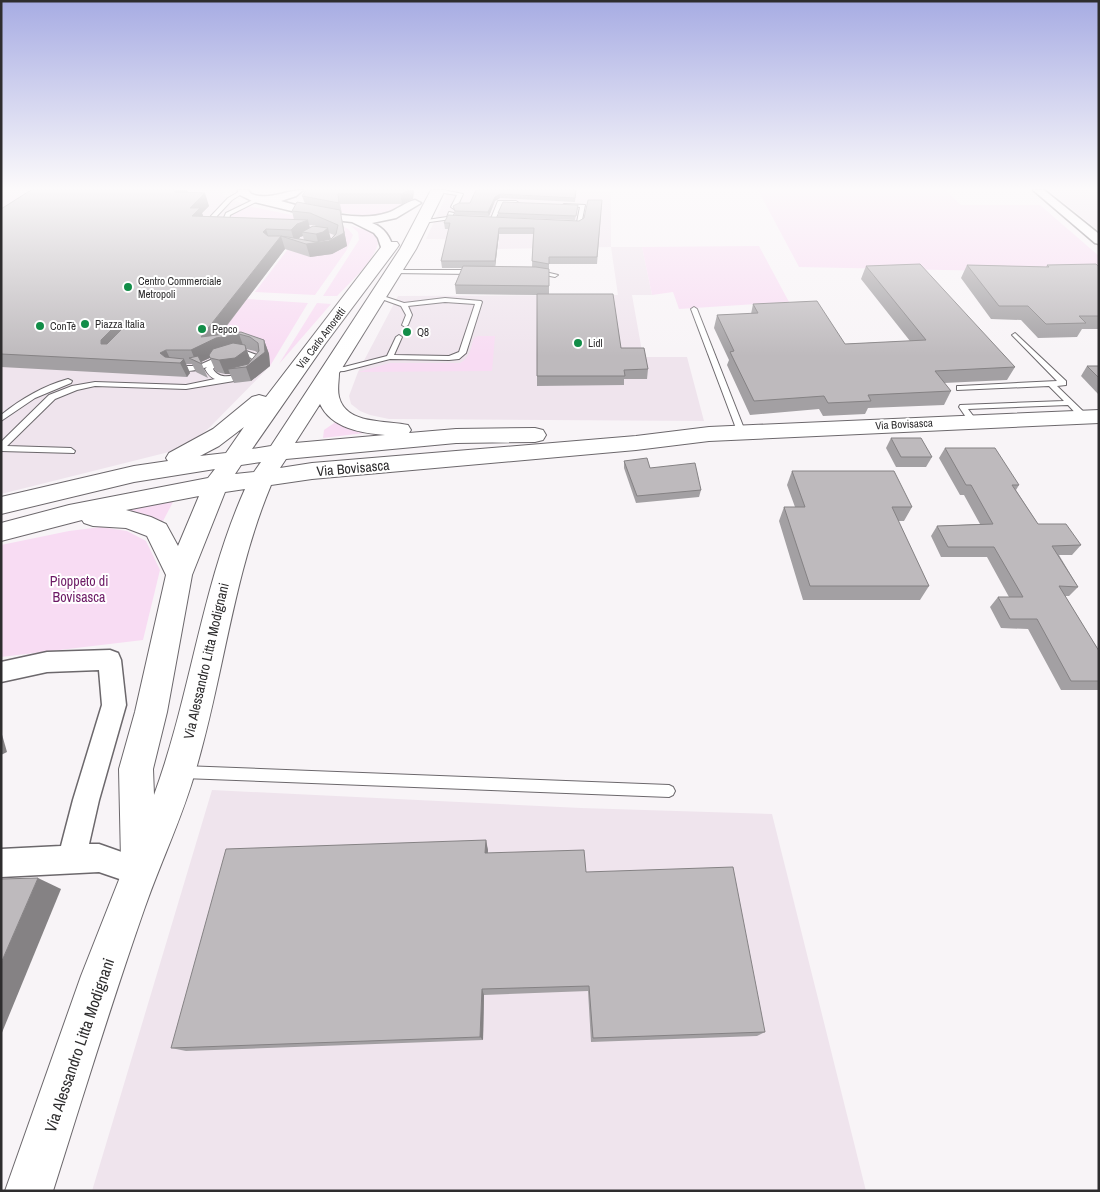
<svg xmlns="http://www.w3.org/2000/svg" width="1100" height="1192" font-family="'Archivo Narrow',sans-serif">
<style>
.built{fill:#efe4ed}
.green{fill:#f8dcf3}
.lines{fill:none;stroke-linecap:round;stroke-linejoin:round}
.lane-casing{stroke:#6c686c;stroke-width:2}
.street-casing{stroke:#6c686c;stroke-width:3}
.secondary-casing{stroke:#6c686c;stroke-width:2}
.lane{fill:#fff;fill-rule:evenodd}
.street{fill:#fff;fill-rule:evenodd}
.secondary{fill:#fff;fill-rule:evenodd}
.wall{fill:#a3a0a3;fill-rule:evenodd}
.shaded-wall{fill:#858284}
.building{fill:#bebabd;stroke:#858284;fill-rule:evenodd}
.poi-dot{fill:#128d48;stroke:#fff;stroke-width:2}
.labels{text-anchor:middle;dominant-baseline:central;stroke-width:4;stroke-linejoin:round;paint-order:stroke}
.far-poi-label{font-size:11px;fill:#2e2d2e;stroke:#fff;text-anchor:start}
.far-street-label{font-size:11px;fill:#2e2d2e;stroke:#fff}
.street-label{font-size:14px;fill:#2e2d2e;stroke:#fff}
.park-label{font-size:14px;fill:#6c1a65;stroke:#fff}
.near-street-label{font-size:16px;fill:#2e2d2e;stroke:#fff}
</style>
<rect width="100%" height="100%" fill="#f8f4f7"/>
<g class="built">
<polygon points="1,190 221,190 224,192 222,195 248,206 237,210 307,222 345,235 347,246 332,254 310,257 285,249 206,352 246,346 269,354 270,366 209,428 185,448 1,494"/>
<polygon points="449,190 611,191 611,247 642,247 652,295 632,295 643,357 687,357 704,421 389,419 370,415 360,411 351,404 349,396 358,372 398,296 618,295 611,247 498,249 499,240 426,239"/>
<polygon points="1048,190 1099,190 1099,231"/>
<polygon points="212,790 581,808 772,814 866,1191 92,1191"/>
</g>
<g class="green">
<polygon points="758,190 946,190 961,205 1040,205 1099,256 1099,273 799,267"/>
<path d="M306,204h99c-17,24 -75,5 -99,0z"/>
<polygon points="248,206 340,225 348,229 353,235 346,251 315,295 255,292 288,249 293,252 345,236 315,224 231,219 230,217 237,210"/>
<path d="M351,226l22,6 5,5c3,19 -29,46 -41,59h-14l36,-56 -1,-8z"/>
<polygon points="759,246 789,302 679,309 673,292 652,295 642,247"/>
<polygon points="247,299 308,303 270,366 269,354 246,346 206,352"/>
<polygon points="317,303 331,304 279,364 284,356"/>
<path d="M478,336h17l-3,35 -134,1 32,-9h70c11,-6 10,-14 14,-25z"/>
<polygon points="340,419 373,432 323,438 324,430"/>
<polygon points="174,500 162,523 125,512 127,510"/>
<polygon points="101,527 127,531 146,541 160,570 143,640 1,657 1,545 69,531"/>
</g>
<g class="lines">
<g class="lane-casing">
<g id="lane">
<polygon points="435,190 443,190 463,194 457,207 454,209 451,207 457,195 437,192"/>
<polygon points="240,191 245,192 232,200 217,216 217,222 222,227 217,228 211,222 211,216 228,198"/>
<polygon points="257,198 262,199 230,215 229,220 238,223 238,225 226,223 223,220 226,213"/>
<polygon points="498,201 516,201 519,203 516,205 502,204 495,220 490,221"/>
<polygon points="564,204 585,205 581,225 567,225 567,223 577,222 580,207 563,205"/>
<polygon points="449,212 454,213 451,219 423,223 420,221 447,217"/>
<polygon points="393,270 472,270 475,272 472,274 391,273 390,272"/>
<polygon points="537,270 558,275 555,277 535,273 534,272"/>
<polygon points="376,295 380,295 404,303 445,298 481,301 482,302 466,353 459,359 449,360 390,359 344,371 328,372 328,368 344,367 387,356 396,337 399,335 402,337 394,355 449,356 459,352 475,304 445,302 408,306 412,315 408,325 405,327 402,325 406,315 401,306 376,297"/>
<polygon points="694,307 697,309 745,431 744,433 741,433 737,431 691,309"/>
<polygon points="1015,333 1066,381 1066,385 1057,386 1087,415 1087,419 1081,419 1068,405 968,409 977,421 973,423 970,423 959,407 960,405 1064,401 1049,386 957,390 957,386 960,386 1057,381 1013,336 1012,335"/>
<path d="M231,351h15l11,4 6,8 -3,6 -4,1 -4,-2 2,-7c-11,-13 -33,-3 -41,8 7,12 21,6 32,4l4,2 -1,2 -14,4 -48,8 -91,-3 -18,4 -22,9 -48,47 64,2 4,3 -1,2 -73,-2v-9l48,-47 23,-9 23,-4 91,3 29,-6c-5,-2 -7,-5 -10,-10l2,-2c-9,4 -28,6 -37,1l4,-2h23z"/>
<path d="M68,379l4,2 -1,2 -36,15 -34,23v-6c20,-16 42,-29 67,-36z"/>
<polygon points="183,766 669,785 673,787 675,791 673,795 669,797 183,778 179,776 177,772 179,768"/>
</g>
</g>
<g class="street-casing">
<g id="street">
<path d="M238,190h10l3,4c19,7 34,-4 52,-4l-7,6 -15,5c30,8 76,22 106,12 10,-3 18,-11 28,-13l6,3 -25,15 -24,5c13,5 18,14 22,27l-6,4 -6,-4 -4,-12 -4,-5 -22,-11 -27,-3 -71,-17 -16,-8z"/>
<polygon points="1033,190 1044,190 1099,234 1099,244 1095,243"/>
<polygon points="110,650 118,653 121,660 126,705 99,800 89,844 99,844 150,862 154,872 150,882 140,886 99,872 1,877 1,849 61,846 73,800 102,705 99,670 47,672 1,682 1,662 47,652"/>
</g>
</g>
<g class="secondary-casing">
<path id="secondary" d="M431,190h14l-29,59 -77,124c0,8 -2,16 0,24 7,28 47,23 69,28l3,5 -2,3 47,-4 79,-1 8,2 3,5 -3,5 -8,2 -79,1 -170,16 -6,9 32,-5 324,-27 73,-9 390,-17v13l-390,18 -73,9 -324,29 -41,6c-38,91 -47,189 -75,284 -13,47 -35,92 -51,138 -33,94 -62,189 -92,284h-48l76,-215 43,-109 -3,-7 -2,-91 16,-57 31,-137 -19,-39 -21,-8 -33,-2 -9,-3 -2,-3 -81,21v-18l68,-18 139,-27 7,-9 -81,13 -133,32v-17l133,-31 34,-5 -2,-3 3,-5 44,-24 39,-32 7,-2 7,2 119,-155h12l2,3 -2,3 -72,96 -73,105 19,-3 129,-197zM320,404c11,24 41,29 65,31l-90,8zM244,427l-18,26 -26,3 19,-10zM261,462l-7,10 -19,2 6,-9zM245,489c-44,98 -54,206 -91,306l-1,-26 14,-57 25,-137 33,-83zM199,496l-21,50 -12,-22 -15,-7 -25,-7z"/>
</g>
<use href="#lane" class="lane"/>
<use href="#street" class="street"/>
<use href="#secondary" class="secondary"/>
</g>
<g class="wall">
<path d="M31,190h156l1,3 21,13 -7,7 1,3 91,4 -2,-9 13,-7 -3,-8 112,-6 -1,9 -11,5h-62l2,9h-1l6,33 -15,8 -22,3 -25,-8 -65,86 21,-3 23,8 5,14 1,12 -19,15 -17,2 -4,-9h-5l-9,-2 -6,-14 -9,4 7,16 -12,-6 -4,-8h-6l4,9 -3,4 -186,-10v-158zM309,225h5l2,1 -6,2zM329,233l5,2 -3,4zM303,236l1,4 -5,-1 1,-2zM246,349l9,2 3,2 -7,7z"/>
<polygon points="476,190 576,194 575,202 500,198 495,201 489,216 455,215 453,206 470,203"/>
<path d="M602,200l-5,64h-48v30l99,75 -1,10h-23v6l-87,1v-91l-81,-1 -1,-9 7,-17h-20l-1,-7 8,-32h-4l-1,-6 135,-2 5,-3zM499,234h34l-1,33h-37z"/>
<polygon points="578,205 575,220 498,217 498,213"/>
<polygon points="967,265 1046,267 1047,265 1099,267 1099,329 1082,329 1077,337 1038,338 1021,320 991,319 961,278"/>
<polygon points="866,266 1015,367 1007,380 944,383 951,391 944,405 868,408 865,414 823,416 819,409 750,415 727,365 729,360 714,328 717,315 751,314 753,304 845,344 910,341 861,279"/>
<polygon points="1087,366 1099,366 1099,395 1081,376"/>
<polygon points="891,438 932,457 926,467 896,467 886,448"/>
<polygon points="945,448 1019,485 1016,490 1038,524 1081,545 1072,555 1059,555 1078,587 1069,596 1065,596 1099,651 1099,690 1061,690 1028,629 1001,628 990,607 998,597 1009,597 987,557 941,557 931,536 937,526 980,524 964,495 960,495 939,458"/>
<polygon points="624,461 650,468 701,490 699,497 636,503 624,468"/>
<polygon points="792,471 912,507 904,521 898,521 929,586 920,600 803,600 779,521 784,507 795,507 787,485"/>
<polygon points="486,840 488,853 586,872 765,1032 757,1036 591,1042 588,991 484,995 483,1040 186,1051 171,1048"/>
</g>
<g class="shaded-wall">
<polygon points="177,190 187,190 189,195 174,192"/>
<polygon points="411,190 414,190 413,199 402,204 400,194"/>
<polygon points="205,193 209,206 202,213 205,221 197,228 190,208"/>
<polygon points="500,194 500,198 495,201 489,216 488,212 495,197"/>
<polygon points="340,210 347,246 332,254 310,257 306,244 318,242 316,234 328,228 331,240 344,233"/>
<polygon points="308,220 311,233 302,232 303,236 300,237 297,241 294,240 291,230 297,224"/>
<polygon points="499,228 499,234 495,268 495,261"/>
<polygon points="266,229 270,242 263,232"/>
<polygon points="281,236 285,249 217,338 239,334 244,348 222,352 201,362 208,378 201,362 196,362 191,350"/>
<polygon points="118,323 125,337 109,354 101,344 101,340"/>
<polygon points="264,340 269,354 270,366 251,381 246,367 228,369 230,374 225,374 219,360 245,345 251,362 265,352"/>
<polygon points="166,350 172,363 160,353"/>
<polygon points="184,359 190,373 187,377 180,363"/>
<polygon points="1,731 7,752 1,755"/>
<polygon points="486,840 488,850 487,862 485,853"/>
<polygon points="38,878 61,889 1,1035 1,963"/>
<polygon points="482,989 484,995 483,1040 480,1037"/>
</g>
<g class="building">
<path d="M31,190h146l-3,2 31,1 -15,15h10l-8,8 116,4 -11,4 -6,6 -25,-1 -3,3 5,4h12l8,1 28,5 15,-3 5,-5 2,-9 -28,-12 -18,-2 5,-9 43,8 4,23 -15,8 -23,3 -25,-8 -80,101 40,-5 23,8 1,12 -19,15 -18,2 20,-5 11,-13 -1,-8 -8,-6 -11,-3 -23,4 -25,12h-25l-6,3 5,4 19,2 -4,4 -179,-9v-145zM118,323l6,2v2l-17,17h-6v-4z"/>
<polygon points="306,190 411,190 400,194 338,194 339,203 302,196"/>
<polygon points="476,190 576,190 575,198 500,194 495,197 488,212 455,211 453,206 459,203 470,203"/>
<polygon points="588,200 602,200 597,257 549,257 549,264 532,261 534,228 499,228 495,261 441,261 450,223 444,223 448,215 579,221 584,218"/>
<polygon points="503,202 578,205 576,216 498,213"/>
<polygon points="313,226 328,228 323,232 316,234 302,232"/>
<polygon points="920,264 1015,367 935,371 951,391 868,395 871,401 828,403 824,396 754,401 730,352 734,351 717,315 758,313 753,304 817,301 845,344 926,340 866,266"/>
<polygon points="1096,264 1099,267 1099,316 1079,316 1086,323 1046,324 1028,306 999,306 967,265 1049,267 1047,265"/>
<polygon points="463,266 536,267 549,269 549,286 455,285"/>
<polygon points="537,294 613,294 621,348 644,348 648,369 624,370 625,376 537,376"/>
<polygon points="233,343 245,345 246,350 235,358 219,360 210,358 209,355 213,349"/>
<polygon points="198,356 202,364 189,358"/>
<polygon points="1087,366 1099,366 1099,378"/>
<polygon points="891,438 921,438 932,457 901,457"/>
<polygon points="945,448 995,448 1019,485 1012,485 1038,524 1066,524 1081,545 1052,546 1078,587 1059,586 1099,651 1099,681 1071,681 1037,619 1010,619 998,597 1023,597 994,547 948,547 937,526 993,524 971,485 966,485"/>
<polygon points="647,458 650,468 695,463 701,490 637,496 624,461"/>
<polygon points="792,471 894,471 912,507 892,507 929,586 810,586 784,507 805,507"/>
<polygon points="486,840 485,853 584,850 586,872 733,867 765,1032 593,1038 589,986 482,989 480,1037 171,1048 226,849"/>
<polygon points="38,878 1,963 1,879"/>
</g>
<linearGradient id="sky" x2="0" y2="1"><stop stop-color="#a7ace3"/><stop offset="0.53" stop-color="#fcfafb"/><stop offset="1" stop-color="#fcfafb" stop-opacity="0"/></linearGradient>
<rect width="1100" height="356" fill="url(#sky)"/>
<g class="poi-dot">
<circle cx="128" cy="287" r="5"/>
<circle cx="85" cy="324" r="5"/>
<circle cx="40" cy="326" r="5"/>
<circle cx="202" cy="329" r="5"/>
<circle cx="407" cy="332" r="5"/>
<circle cx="578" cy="343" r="5"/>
</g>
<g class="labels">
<g class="far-poi-label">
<text x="138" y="281">Centro Commerciale<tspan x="138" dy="13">Metropoli</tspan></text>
<text x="95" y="324">Piazza Italia</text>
<text x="50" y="326">ConTè</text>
<text x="212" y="329">Pepco</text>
<text x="417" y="332">Q8</text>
<text x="588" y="343">Lidl</text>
</g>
<g class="far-street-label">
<text transform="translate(321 338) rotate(-53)">Via Carlo Amoretti</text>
<text transform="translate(904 424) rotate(-3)">Via Bovisasca</text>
</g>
<g class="street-label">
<text transform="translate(353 468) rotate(-5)">Via Bovisasca</text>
<text transform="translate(206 661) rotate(-77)">Via Alessandro Litta Modignani</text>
</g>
<g class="park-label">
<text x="79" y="581">Pioppeto di<tspan x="79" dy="16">Bovisasca</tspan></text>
</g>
<g class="near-street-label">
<text transform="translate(79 1045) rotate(-71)">Via Alessandro Litta Modignani</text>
</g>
</g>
<rect width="1100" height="1192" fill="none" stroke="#2e2d2e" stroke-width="5"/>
</svg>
